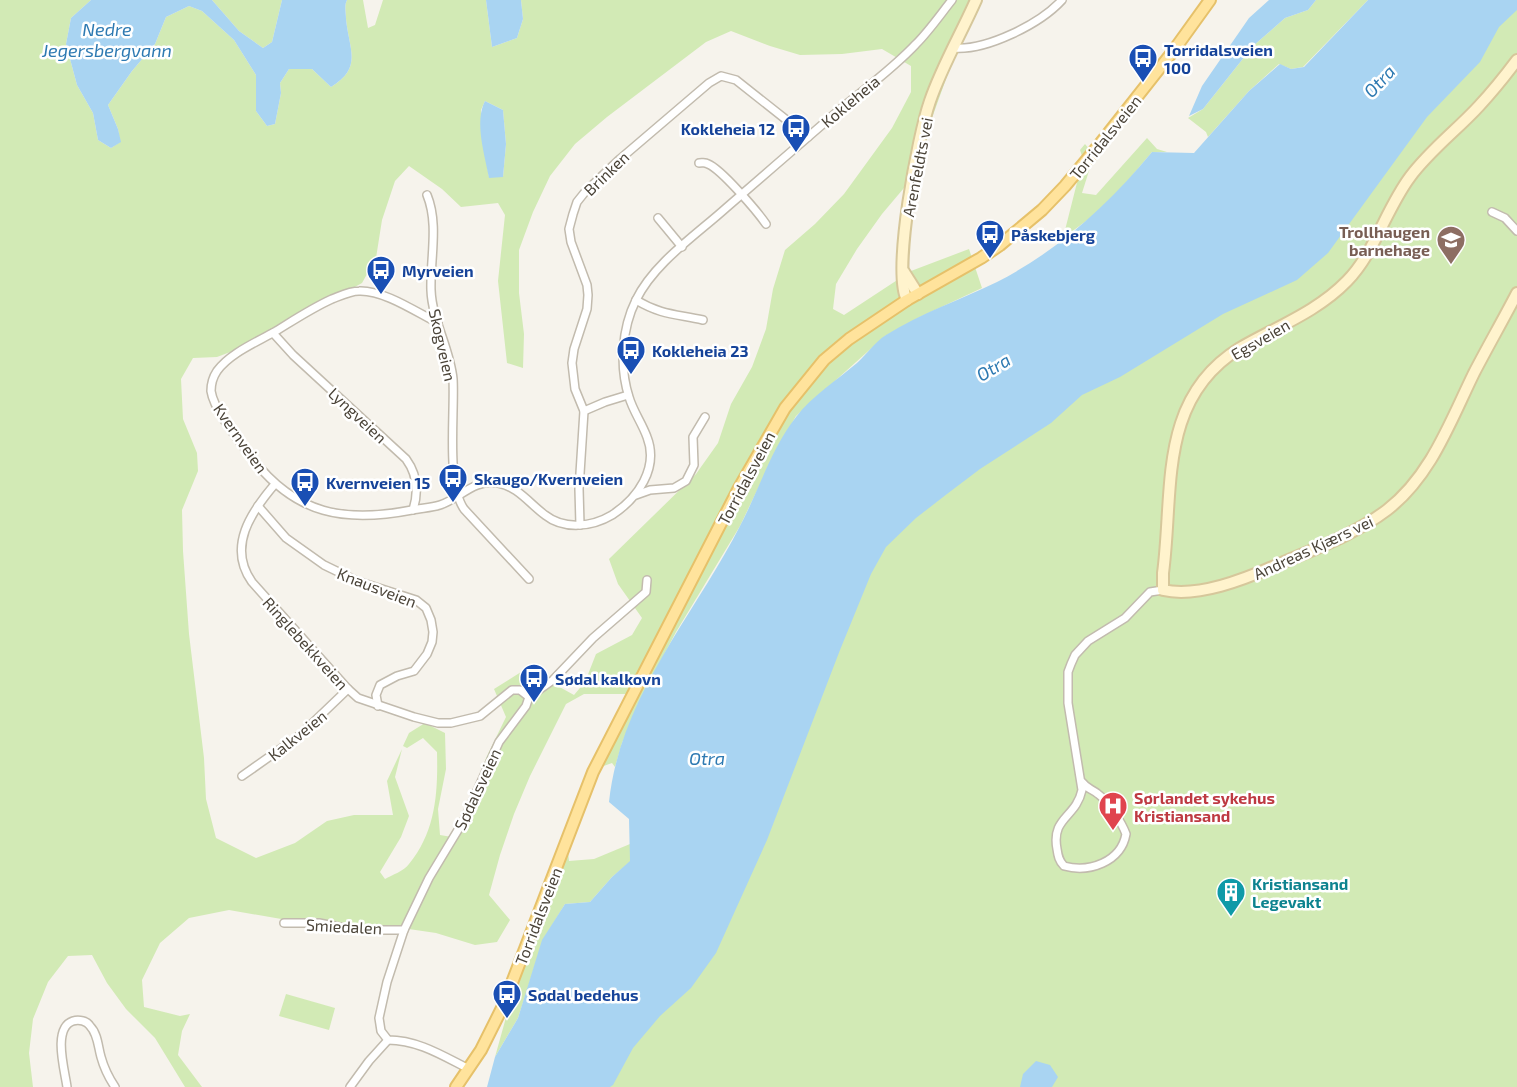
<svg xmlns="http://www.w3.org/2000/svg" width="1517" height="1087" font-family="'Exo 2',sans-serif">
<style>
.green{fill:#d2eab5;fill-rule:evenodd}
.water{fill:#a9d4f2}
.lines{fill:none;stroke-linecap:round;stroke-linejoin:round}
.street-casing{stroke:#c2bbae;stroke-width:10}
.secondary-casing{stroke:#d6c79b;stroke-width:14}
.primary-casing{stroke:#e6c16a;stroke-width:14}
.street{stroke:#fff;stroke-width:7}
.secondary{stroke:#fff3cd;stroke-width:10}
.primary{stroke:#ffe39c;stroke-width:10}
.labels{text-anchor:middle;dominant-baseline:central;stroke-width:5;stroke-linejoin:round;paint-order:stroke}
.transit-label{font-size:16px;font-weight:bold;fill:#164399;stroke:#fff;text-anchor:start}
.street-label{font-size:16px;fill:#4b4439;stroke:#fff}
.education-label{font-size:16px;font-weight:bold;fill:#785e54;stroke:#fff;text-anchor:end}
.health-label{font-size:16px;font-weight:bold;fill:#be3a42;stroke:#fff;text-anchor:start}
.culture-label{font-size:16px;font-weight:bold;fill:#0d838f;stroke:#fff;text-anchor:start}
.water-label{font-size:18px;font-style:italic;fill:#2e7ab2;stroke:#fff}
</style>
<rect width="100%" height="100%" fill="#f6f3ec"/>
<g class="green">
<path d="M0,0h91l-20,18 -5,26 11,41 16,28 5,27 13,8 9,-6 -2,-13 -10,-24 24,-34 23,-27 11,-27 23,-11 13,5 32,29 22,35v36l11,15 8,-2 6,-31 -1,-10 9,-14h23l19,18c32,-20 18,-37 15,-68 0,-7 -2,-13 1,-19h16l5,28 7,-3 8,-25h103l6,47 25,-9 6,-19 -2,-19h457l-13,26 -56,156 -27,32 -25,35 -21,35 -3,25 11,6 67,-44 58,-22 13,39 -62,29 -35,19 -89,80 -21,37 -35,73 -64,106 -38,72 -16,39 -7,24 -3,-4 -14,5 -20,41 -11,33 2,19 25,-2 36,-15 1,17 -19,16 -22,25 -25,2 -22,36 -25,78 -23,39 25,-90 63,-172 43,-90v-11h-42l-18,10 -36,72 -16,38 -14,41 -11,40 21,25 -13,22 -22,3 -39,-12 -41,-6 -31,1 -54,-4 -81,-14 -40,8 -29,25 -18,37 2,27 36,9 10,-2 -8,17 -4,24 24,32h-17l-30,-49 -29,-29 -19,-26 -15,-28 -24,1 -20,26 -15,37 -4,34 4,34h-33zM731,31l39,15 30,9 42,-1 40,-5 29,17v26l-19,36 -48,66 -29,30 -30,26 -12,39 -7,40 -14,38 -21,37 -13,39 -22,31 -87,85 9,25 24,34 -10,17 -36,19 -11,28 -11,13 -29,-16 -24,-7 -27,17 12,28 -20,41 -15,44 -19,35 -12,-2 -2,-26 8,-40 -1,-36 -20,-10 -16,10 -6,13 4,2 16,-10 14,14c1,40 -1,79 -28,112 -5,7 -17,11 -24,15l-5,-7 21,-35 8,-21 -14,-39 7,-28 -15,32 6,34h-39l-27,6 -32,22 -39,15 -40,-20 -10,-39 -2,-41 -15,-124 -6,-83 -1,-41 16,-39 -1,-18 -14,-34 -2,-40 12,-21 24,-1 37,-14 108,-60 14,-25 6,-38 13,-39 14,-15 33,23 19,18 37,-4 7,12 -7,66 9,82 16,5 1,-34 -5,-41v-43l14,-38 17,-36 25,-32 32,-27 99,-75zM485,101l18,9 3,34 -3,33h-14l-7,-41 -1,-26z"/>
<polygon points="212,0 282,0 272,42 263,48 239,31"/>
<polygon points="1316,0 1368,0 1303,67 1291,69 1279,64 1249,91 1208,137 1206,132 1188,118 1203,109 1253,46 1285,18 1308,10"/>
<polygon points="1517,0 1517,1087 560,1087 847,543"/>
<polygon points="1147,138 1157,149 1167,152 1152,152 1125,184 1097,213 1063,238 1083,159 1080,150 1085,144 1094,155 1082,193 1096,195"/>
<polygon points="286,994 335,1008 329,1030 279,1016"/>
</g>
<g class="water">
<path d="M91,0h121l27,31 24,17 9,-6 10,-42h65c-3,6 -1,12 -1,19 3,31 17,48 -15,68l-19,-18h-23l-9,14 1,10 -6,31 -8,2 -11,-15v-36l-22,-35 -32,-29 -13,-5 -23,11 -11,27 -23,27 -24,34 10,24 3,13 -10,6 -13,-8 -5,-27 -16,-28 -11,-41 5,-26z"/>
<polygon points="486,0 521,0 523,19 517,38 492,47"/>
<polygon points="1269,0 1316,0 1308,10 1285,18 1253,46 1203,109 1189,116 1202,86 1249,18"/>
<path d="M1368,0h149v10l-18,17 -19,35 -53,55 -99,136 -31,27 -74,34 -103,63 -38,18 -31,28 -71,46 -33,25 -31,24 -30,29 -15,27 -31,76 -73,190 -51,113 -25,35 -31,28 -27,32 -20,37 -3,2h-123l8,-30 23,-39 24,-78 23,-36 25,-2 22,-25 18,-16 -1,-42 -20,-17c11,-105 85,-186 131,-276 19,-36 31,-77 56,-109 16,-21 41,-37 61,-54 10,-9 18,-21 29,-28 35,-22 74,-35 111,-53 62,-32 110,-76 155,-130l42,1 55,-62 31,-27 11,5 13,-2z"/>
<path d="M485,101l18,9 3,34 -3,33 -14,1c-4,-23 -15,-56 -4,-77z"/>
<polygon points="1036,1061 1050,1065 1058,1077 1052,1087 1020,1087 1023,1074"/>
</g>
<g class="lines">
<g class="street-casing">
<g id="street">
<path d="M953,48c33,3 87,-24 109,-48"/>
<path d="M699,163c4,0 6,-1 9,1 13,5 49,47 58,60"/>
<path d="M427,195c12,29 3,64 4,95 1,30 19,58 22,89 2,33 -7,104 11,130l65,70"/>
<polyline points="1492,212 1505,218 1517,231"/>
<polyline points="658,218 682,247"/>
<path d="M636,300c25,15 40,14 67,20"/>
<path d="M438,323c-22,-11 -54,-33 -79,-32 -9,0 -19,5 -27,8 -20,9 -38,21 -56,32 -19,11 -46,22 -59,40 -4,6 -6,14 -6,20 3,20 29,51 41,67 44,57 93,65 160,52 9,-2 19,-2 28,-5 21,-7 33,-26 58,-22 19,3 32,21 47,32 19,15 47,12 67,0 26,-17 47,-47 35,-78 -5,-14 -14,-26 -18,-40 -10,-31 -7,-69 7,-97 18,-37 60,-65 90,-92 32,-28 65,-56 97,-84 30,-27 65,-50 93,-80 13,-13 24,-29 36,-44"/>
<path d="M273,333l20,22 113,104c11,15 13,32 7,51"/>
<polyline points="584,411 605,402 628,395"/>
<path d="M275,484c-24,28 -48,63 -23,98l96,107 10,9 56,19 24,6h13l29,-7 32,-26h8l9,7"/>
<polyline points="636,495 650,490 674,488 686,481 694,465 693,437 705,417"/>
<polyline points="258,506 286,538 324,565 357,581 416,600 426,608 431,620 433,632 432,642 427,654 414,671 397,676 380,685 376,695 378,706"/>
<polyline points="580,525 579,489 584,411 575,389 572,363 574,349 587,309 588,295 587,285 571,242 569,229 573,214 577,202 585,192 620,159 709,83 721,76 736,80 808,137"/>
<polyline points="242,776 300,735 348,689"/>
<path d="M1082,782c5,7 10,7 16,12 10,7 24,29 28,40 -5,28 -37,39 -62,32 -5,-5 -6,-10 -7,-17 -6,-32 19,-31 25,-59l-14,-87v-31l3,-8 4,-9 13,-14 37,-23 25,-26 13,-2"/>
<polyline points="284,923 319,923 354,930 404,930"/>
<path d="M469,1069c-26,-13 -51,-29 -81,-29l-7,-9 -2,-13 8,-36 17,-52 25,-52 35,-58 35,-78 27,-36 3,-9 24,-17 40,-42 53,-46 1,-12"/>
<path d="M67,1087c-2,-16 -15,-59 6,-66 6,-2 14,0 17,5 8,8 8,21 11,31 3,11 8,21 14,30"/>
<polyline points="350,1087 369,1061 388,1040"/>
</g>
</g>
<g class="secondary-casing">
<g id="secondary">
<path d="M1517,60c-12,16 -24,31 -38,46 -22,24 -49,44 -69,71 -24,32 -36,77 -63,104 -30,31 -71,46 -107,67 -83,51 -66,143 -77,225v17c35,8 82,-11 114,-25 37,-16 77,-30 110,-55 44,-34 63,-88 87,-137 14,-27 29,-53 43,-80"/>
<polyline points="904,272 918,294"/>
<path d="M907,300c-15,-29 11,-165 23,-199 12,-35 31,-67 46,-101"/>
</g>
</g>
<g class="primary-casing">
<polyline id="primary" points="456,1087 481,1050 503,1006 593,772 739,488 785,408 824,360 849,339 907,300 981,258 1000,245 1042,210 1065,186 1099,145 1174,50 1210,0"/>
</g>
<use href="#street" class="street"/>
<use href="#secondary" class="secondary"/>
<use href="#primary" class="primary"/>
</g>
<defs>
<g id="bus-pin" transform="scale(1.5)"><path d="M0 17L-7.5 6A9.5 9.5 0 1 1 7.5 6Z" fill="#1a4fb4" stroke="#fff"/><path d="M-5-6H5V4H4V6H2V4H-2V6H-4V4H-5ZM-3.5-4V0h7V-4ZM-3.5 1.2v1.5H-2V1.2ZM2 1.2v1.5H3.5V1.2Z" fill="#fff"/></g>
<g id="school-pin" transform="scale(1.5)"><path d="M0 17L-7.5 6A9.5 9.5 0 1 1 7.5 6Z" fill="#8d6e63" stroke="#fff"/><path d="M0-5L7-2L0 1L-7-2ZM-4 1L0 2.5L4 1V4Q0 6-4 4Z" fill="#fff"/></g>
<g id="hospital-pin" transform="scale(1.5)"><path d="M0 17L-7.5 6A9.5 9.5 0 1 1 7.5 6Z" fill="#e0444e" stroke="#fff"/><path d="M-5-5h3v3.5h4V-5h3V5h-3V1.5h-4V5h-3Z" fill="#fff"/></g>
<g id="building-pin" transform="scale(1.5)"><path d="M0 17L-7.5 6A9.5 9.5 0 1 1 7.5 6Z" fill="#0f9aa8" stroke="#fff"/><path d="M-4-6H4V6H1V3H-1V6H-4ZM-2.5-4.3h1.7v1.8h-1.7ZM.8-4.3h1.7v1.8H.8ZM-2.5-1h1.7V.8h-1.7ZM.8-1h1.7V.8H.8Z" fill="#fff"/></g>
</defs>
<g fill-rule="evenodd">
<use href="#bus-pin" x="1143" y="58"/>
<use href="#bus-pin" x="796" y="128"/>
<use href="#bus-pin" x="990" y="234"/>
<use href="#school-pin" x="1451" y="240"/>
<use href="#bus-pin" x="381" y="270"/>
<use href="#bus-pin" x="631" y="350"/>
<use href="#bus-pin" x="453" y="478"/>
<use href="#bus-pin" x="305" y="482"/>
<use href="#bus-pin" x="534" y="678"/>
<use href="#hospital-pin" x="1113" y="806"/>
<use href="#building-pin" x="1231" y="892"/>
<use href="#bus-pin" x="507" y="994"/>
</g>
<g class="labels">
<g class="transit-label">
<text x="1164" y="49">Torridalsveien<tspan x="1164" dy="18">100</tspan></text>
<text x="775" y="128" text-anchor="end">Kokleheia 12</text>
<text x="1011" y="234">Påskebjerg</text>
<text x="402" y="270">Myrveien</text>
<text x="652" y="350">Kokleheia 23</text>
<text x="474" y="478">Skaugo/Kvernveien</text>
<text x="326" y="482">Kvernveien 15</text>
<text x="555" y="678">Sødal kalkovn</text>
<text x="528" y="994">Sødal bedehus</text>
</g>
<g class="street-label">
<text transform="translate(850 101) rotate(-40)">Kokleheia</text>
<text transform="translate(1105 137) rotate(-51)">Torridalsveien</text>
<text transform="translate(917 167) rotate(-79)">Arenfeldts vei</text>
<text transform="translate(606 173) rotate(-44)">Brinken</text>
<text transform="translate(1260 339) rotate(-30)">Egsveien</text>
<text transform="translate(443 345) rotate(77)">Skogveien</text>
<text transform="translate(358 415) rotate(43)">Lyngveien</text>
<text transform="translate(241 438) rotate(55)">Kvernveien</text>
<text transform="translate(746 478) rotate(-62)">Torridalsveien</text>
<text transform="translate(1313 547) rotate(-25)">Andreas Kjærs vei</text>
<text transform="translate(377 587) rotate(21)">Knausveien</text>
<text transform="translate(306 643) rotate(48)">Ringlebekkveien</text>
<text transform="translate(297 735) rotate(-39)">Kalkveien</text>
<text transform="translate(477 789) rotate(-65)">Sødalsveien</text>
<text transform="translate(538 916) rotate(-69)">Torridalsveien</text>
<text transform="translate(344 926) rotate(3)">Smiedalen</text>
</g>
<g class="education-label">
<text x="1430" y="231">Trollhaugen<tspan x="1430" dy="18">barnehage</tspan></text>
</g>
<g class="health-label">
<text x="1134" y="797">Sørlandet sykehus<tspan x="1134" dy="18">Kristiansand</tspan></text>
</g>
<g class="culture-label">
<text x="1252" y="883">Kristiansand<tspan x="1252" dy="18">Legevakt</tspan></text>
</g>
<g class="water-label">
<text x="107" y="29">Nedre<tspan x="107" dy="21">Jegersbergvann</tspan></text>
<text transform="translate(1379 81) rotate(-47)">Otra</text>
<text transform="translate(993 367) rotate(-31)">Otra</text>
<text x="707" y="758">Otra</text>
</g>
</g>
</svg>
